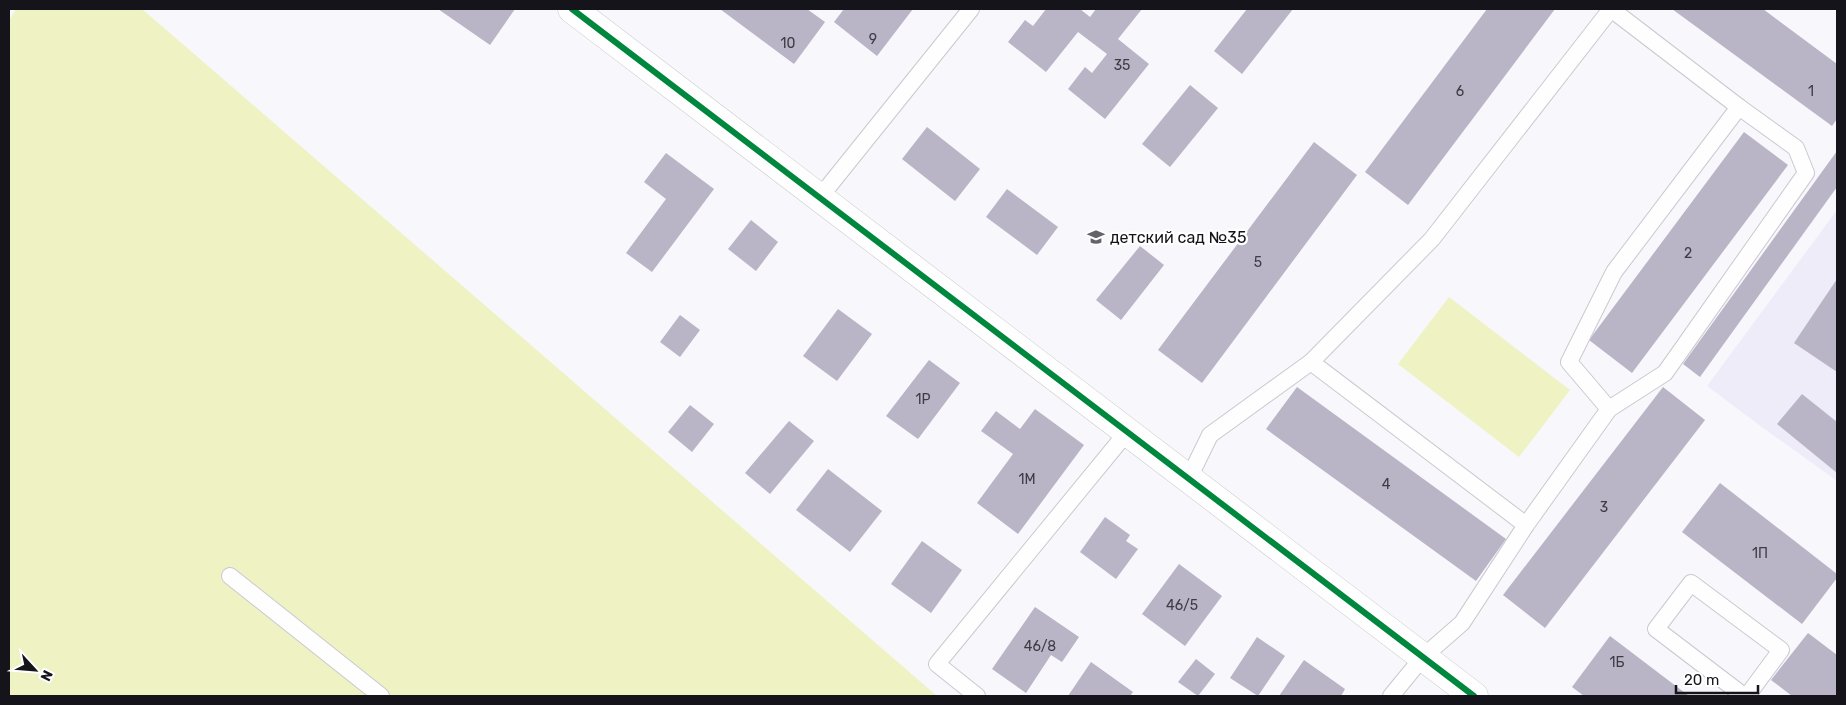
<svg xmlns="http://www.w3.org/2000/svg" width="1846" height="705" font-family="Rubik,sans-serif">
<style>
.industrial{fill:#edecf8}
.green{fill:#eff2c2}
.building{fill:#b9b4c6}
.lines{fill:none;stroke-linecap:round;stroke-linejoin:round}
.lane-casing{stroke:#cac9cf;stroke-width:18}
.street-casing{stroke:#cac9cf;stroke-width:29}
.lane{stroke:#fefeff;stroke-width:16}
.street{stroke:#fefeff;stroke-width:28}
.cycleway-casing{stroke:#fff;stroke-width:9}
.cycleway{stroke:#00873e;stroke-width:6}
.labels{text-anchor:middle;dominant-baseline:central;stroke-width:4.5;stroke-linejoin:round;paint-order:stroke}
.number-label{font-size:14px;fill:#3f3c46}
.poi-label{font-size:16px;fill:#16141b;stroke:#fff;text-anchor:start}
</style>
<rect width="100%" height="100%" fill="#f8f7fc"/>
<polygon class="industrial" points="1837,210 1837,481 1755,422 1707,386"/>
<g class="green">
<polygon points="16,9 142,9 937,696 9,696 9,21"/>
<polygon points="1449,297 1570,390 1519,457 1398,364"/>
</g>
<g class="building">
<polygon points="438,9 515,9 490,45"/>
<polygon points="720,9 807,9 825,22 794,64"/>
<polygon points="844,9 913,9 877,56 834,22"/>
<polygon points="1046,9 1080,9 1090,17 1096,9 1142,9 1118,39 1149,64 1105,119 1068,89 1085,67 1092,73 1107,54 1078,32 1046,72 1008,42 1025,20 1033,26"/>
<polygon points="1247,9 1293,9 1242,74 1214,51"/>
<polygon points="1487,9 1555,9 1408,205 1365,172"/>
<polygon points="1672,9 1763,9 1837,64 1837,119 1832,126"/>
<polygon points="1190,85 1218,108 1170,167 1142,144"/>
<polygon points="927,127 980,169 955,201 902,159"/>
<polygon points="1744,132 1788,165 1632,373 1589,340"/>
<polygon points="1314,142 1357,175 1202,383 1158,350"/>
<polygon points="1837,151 1837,187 1700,377 1683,364"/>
<polygon points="666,153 714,189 652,272 626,253 666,199 644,182"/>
<polygon points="1007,189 1058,227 1037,255 986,217"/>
<polygon points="751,220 778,242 756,271 728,249"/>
<polygon points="1140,246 1164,265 1121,320 1096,300"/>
<polygon points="1837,279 1837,372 1794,343"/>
<polygon points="838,309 872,334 837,381 803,356"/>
<polygon points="680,315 700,330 680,357 660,342"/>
<polygon points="929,360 960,383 918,439 886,416"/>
<polygon points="1297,387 1506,539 1476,581 1266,429"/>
<polygon points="1663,387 1705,420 1545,628 1503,595"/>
<polygon points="1802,394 1837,422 1837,473 1777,424"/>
<polygon points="690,405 714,424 692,452 668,432"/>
<polygon points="1035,409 1084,445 1018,534 977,503 1013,454 981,431 996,411 1020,429"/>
<polygon points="789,421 814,441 770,494 745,473"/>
<polygon points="828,469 882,511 850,552 796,510"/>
<polygon points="1720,483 1837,574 1837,578 1802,624 1682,532"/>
<polygon points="1105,517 1130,535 1126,541 1138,549 1116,579 1080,552"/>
<polygon points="922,541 962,570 931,613 891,584"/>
<polygon points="1179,564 1222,596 1185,646 1142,614"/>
<polygon points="1035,607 1079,637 1062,662 1051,655 1026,693 992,669"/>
<polygon points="1808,633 1837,655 1837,696 1792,696 1771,680"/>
<polygon points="1610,636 1689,696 1584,696 1572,687"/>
<polygon points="1257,637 1285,656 1258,696 1230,678"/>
<polygon points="1196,659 1215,674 1198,696 1178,682"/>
<polygon points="1304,660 1345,689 1341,696 1279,696"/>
<polygon points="1091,662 1133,692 1130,696 1068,696"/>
</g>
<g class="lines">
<g class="lane-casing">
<g id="lane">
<polyline points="820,197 971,9"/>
<polyline points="1189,478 1210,435 1311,362"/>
<polyline points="1526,525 1311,362 1432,239 1611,9 1739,107"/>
<polyline points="230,576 381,696"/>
<polyline points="977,696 937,664 1128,431"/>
<polyline points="1391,696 1423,657 1462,623 1526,525 1609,409 1569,362 1614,272 1739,107 1796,148 1806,173 1665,373 1609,409"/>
<polyline points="1744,696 1656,629 1691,583 1781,650 1747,696"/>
</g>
</g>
<g class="street-casing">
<polyline id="street" points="572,9 1474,696"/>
</g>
<use href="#lane" class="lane"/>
<use href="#street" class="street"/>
<g class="cycleway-casing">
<polyline id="cycleway" points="572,9 1474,696"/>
</g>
<use href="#cycleway" class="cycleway"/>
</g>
<defs>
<g id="school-bare" transform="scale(1.35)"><path d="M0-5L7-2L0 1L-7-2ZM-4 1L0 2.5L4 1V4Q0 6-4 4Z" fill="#65636a" stroke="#fff" stroke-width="2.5" paint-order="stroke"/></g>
</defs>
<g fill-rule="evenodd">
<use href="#school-bare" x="1096" y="237"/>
</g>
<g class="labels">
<g class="number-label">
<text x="873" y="39">9</text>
<text x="788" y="43">10</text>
<text x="1122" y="65">35</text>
<text x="1460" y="91">6</text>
<text x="1811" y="91">1</text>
<text x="1688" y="253">2</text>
<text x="1258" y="262">5</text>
<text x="923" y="399">1Р</text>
<text x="1027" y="479">1М</text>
<text x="1386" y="484">4</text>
<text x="1604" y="507">3</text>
<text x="1760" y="553">1П</text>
<text x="1182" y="605">46/5</text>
<text x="1040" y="646">46/8</text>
<text x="1617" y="662">1Б</text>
</g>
<g class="poi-label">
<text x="1110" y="237">детский сад №35</text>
</g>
</g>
<rect width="1846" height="705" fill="none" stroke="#16141b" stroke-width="20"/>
<g transform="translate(35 670) rotate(116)" stroke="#ffffff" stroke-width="4" paint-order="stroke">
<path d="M0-4L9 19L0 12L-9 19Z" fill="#16141b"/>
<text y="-8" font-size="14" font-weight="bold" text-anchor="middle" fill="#16141b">N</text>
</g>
<path d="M1676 685v8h82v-8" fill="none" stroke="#16141b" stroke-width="2.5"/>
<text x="1684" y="685" font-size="15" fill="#16141b" stroke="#ffffff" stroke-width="4" paint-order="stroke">20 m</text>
</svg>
